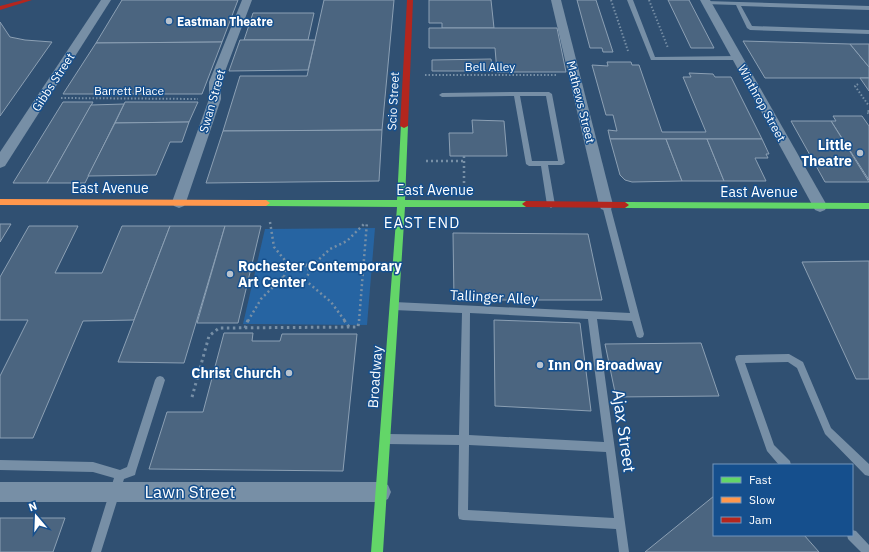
<svg xmlns="http://www.w3.org/2000/svg" width="869" height="552" font-family="'IBM Plex Sans',sans-serif">
<style>
.green{fill:#2664a2}
.building{fill:#4b6580;stroke:#8ca0b4}
.lines{fill:none;stroke-linecap:round;stroke-linejoin:round}
.path-far2{stroke:#778fa6;stroke-width:2;stroke-dasharray:1.5 2;stroke-linecap:butt}
.path-far1{stroke:#778fa6;stroke-width:2.5;stroke-dasharray:2 3;stroke-linecap:butt}
.path{stroke:#778fa6;stroke-width:3;stroke-dasharray:2.5 3.5;stroke-linecap:butt}
.lane{fill:#778fa6;fill-rule:evenodd}
.street{fill:#778fa6;fill-rule:evenodd}
.fast{fill:#63d668;fill-rule:evenodd}
.slow{fill:#ff974d;fill-rule:evenodd}
.jam{fill:#b3261e;fill-rule:evenodd}
.poi-dot{fill:#b7c2ce;stroke:#154f8d;stroke-width:1.5}
.labels{text-anchor:middle;dominant-baseline:central;stroke-width:3;stroke-linejoin:round;paint-order:stroke}
.far-poi-label{font-size:12px;font-weight:bold;fill:#fff;stroke:#154f8d;text-anchor:start}
.far-street-label{font-size:12px;fill:#fff;stroke:#154f8d}
.poi-label{font-size:14px;font-weight:bold;fill:#fff;stroke:#154f8d;text-anchor:end}
.street-label{font-size:14px;fill:#fff;stroke:#154f8d}
.neighbourhood-label{font-size:15px;letter-spacing:1px;fill:#fff;stroke:#154f8d}
.near-street-label{font-size:17px;fill:#fff;stroke:#154f8d}
</style>
<rect width="100%" height="100%" fill="#305072"/>
<polygon class="green" points="375,228 367,325 243,324 265,229"/>
<g class="building">
<polygon points="122,0 238,0 222,42 96,43"/>
<polygon points="324,0 394,0 382,130 223,131 240,76 307,76"/>
<polygon points="429,0 491,0 494,28 442,28 442,23 429,23"/>
<polygon points="577,0 596,0 613,52 603,52 602,48 590,48"/>
<polygon points="668,0 689,0 714,48 691,48"/>
<polygon points="253,13 314,13 308,40 244,40"/>
<polygon points="0,22 10,37 25,40 52,42 0,116"/>
<polygon points="429,28 557,28 566,72 497,72 495,48 429,48"/>
<polygon points="240,40 315,40 308,70 229,71"/>
<polygon points="743,41 850,44 869,67 869,78 765,78"/>
<polygon points="222,42 202,94 63,94 96,43"/>
<polygon points="850,44 869,44 869,67"/>
<polygon points="491,59 493,71 432,71 432,60"/>
<polygon points="607,62 631,62 632,65 639,65 662,132 706,132 683,77 691,77 689,73 713,74 715,77 731,77 762,139 610,139 608,130 617,131 613,115 606,115 592,65 608,66"/>
<polygon points="860,78 869,78 869,91"/>
<polygon points="63,102 93,102 47,183 13,183"/>
<polygon points="125,102 198,102 189,122 115,123"/>
<polygon points="124,104 85,183 47,183 91,105"/>
<polygon points="833,116 862,116 869,126 869,180 831,121 836,121"/>
<polygon points="472,120 504,121 507,156 450,156 449,133 473,133"/>
<polygon points="791,121 831,121 869,182 825,182"/>
<polygon points="189,122 182,142 170,142 156,175 88,176 115,123"/>
<polygon points="382,130 379,181 206,183 223,131"/>
<polygon points="610,139 666,139 682,181 632,182 625,180 620,175"/>
<polygon points="666,139 707,139 724,181 682,181"/>
<polygon points="707,139 762,139 769,154 766,154 768,158 755,158 766,181 724,181"/>
<polygon points="0,224 11,224 0,242"/>
<polygon points="29,226 78,226 55,273 102,273 122,226 170,226 134,320 83,321 33,438 0,438 0,376 28,320 0,320 0,277"/>
<polygon points="170,226 225,226 184,363 118,362"/>
<polygon points="225,226 261,226 238,323 197,323"/>
<polygon points="453,233 588,234 602,300 454,300"/>
<polygon points="869,261 869,379 856,379 802,262"/>
<polygon points="494,320 580,323 591,411 495,406"/>
<polygon points="224,333 253,333 252,341 280,341 282,334 357,334 343,471 149,469 167,412 203,412"/>
<polygon points="701,343 719,396 616,397 605,344"/>
<polygon points="714,496 714,535 804,535 819,552 645,552"/>
<polygon points="0,518 65,518 53,552 0,552"/>
</g>
<g class="lines">
<g class="path-far2">
<polyline points="611,0 628,51"/>
<polyline points="649,0 668,48"/>
<polyline points="425,75 558,75"/>
<polyline points="858,84 855,86 869,106"/>
<polyline points="61,98 198,99"/>
<polyline points="869,111 867,111 869,115"/>
</g>
<g class="path-far1">
<polyline points="464,156 464,186"/>
<polyline points="426,161 464,161"/>
<polyline points="270,222 274,247 284,259 287,268"/>
<path d="M295,263c7,1 11,1 14,8 -2,12 -12,12 -22,10l-3,-5 1,-5z"/>
<polyline points="306,265 315,263 330,249 347,241 365,223"/>
<polyline points="305,280 331,302 345,321"/>
<polyline points="248,321 261,299 284,276"/>
<polyline points="359,321 367,222"/>
</g>
<g class="path">
<polyline points="344,320 349,327"/>
<polyline points="245,328 248,320"/>
<polyline points="192,397 209,336 219,328 358,327 359,320"/>
</g>
<g class="lane">
<polygon points="627,0 633,0 655,57 737,56 740,58 737,60 651,60"/>
<polygon points="706,1 869,6 869,10 741,6 752,26 869,30 869,34 750,30 747,28 736,5 704,4 704,2"/>
<path d="M517,92h32l3,2 13,69 -3,2h-14l7,40 -4,3 -4,-3 -6,-39h-12l-3,-2 -12,-68 -72,1 -3,-2 3,-2zM520,96h26l12,65h-26z"/>
<path d="M606,202l4,3 34,129 -1,3 -3,1 -3,-1 -5,-16 -35,-2 32,233h-10l-3,-23 -153,-9 -4,-1 -1,-4 1,-70 -72,-1 -3,-2 -2,-3 2,-3 3,-2 72,1 3,-122 -68,-3 -3,-1 -1,-3 1,-3 3,-1 236,11 -28,-108zM470,313l118,6 16,123 -135,-7zM469,445l137,7 8,66 -146,-8z"/>
<polygon points="789,354 803,362 831,428 869,464 869,476 865,475 825,434 797,368 788,362 745,363 774,445 790,461 791,465 779,465 767,451 735,359 736,356 739,355"/>
<polygon points="160,376 163,377 165,380 136,471 135,475 124,479 101,552 91,552 114,478 93,472 0,470 0,460 93,462 120,470 127,467 155,380 157,377"/>
<polygon points="852,530 856,531 869,545 869,552 861,552 848,539 847,535 852,535"/>
</g>
<g class="street">
<polygon points="101,0 111,0 5,166 0,168 0,152"/>
<polygon points="242,0 252,0 221,82 221,99 186,202 184,206 179,208 174,206 172,202 209,99 209,82"/>
<polygon points="551,0 561,0 613,205 611,209 606,211 601,209 599,205"/>
<polygon points="700,0 710,0 825,202 827,206 825,210 820,212 815,210"/>
<polygon points="0,482 381,482 388,485 391,492 388,499 381,502 0,502"/>
</g>
<g class="fast">
<polygon points="401,124 407,124 408,126 405,200 526,201 530,204 526,207 405,207 383,552 371,552 397,207 266,206 262,203 266,200 397,200"/>
<polygon points="625,202 869,203 869,209 625,208 621,205"/>
</g>
<polygon class="slow" points="0,199 266,200 270,203 266,206 0,205"/>
<g class="jam">
<polygon points="23,0 32,0 0,10 0,6"/>
<polygon points="407,0 413,0 408,126 404,128 400,126"/>
<polygon points="526,201 625,202 629,205 625,208 526,207 522,204"/>
</g>
</g>
<g class="poi-dot">
<circle cx="169" cy="21" r="4"/>
<circle cx="860" cy="153" r="4"/>
<circle cx="230" cy="274" r="4"/>
<circle cx="540" cy="365" r="4"/>
<circle cx="289" cy="373" r="4"/>
</g>
<g class="labels">
<g class="far-poi-label">
<text x="177" y="21">Eastman Theatre</text>
</g>
<g class="far-street-label">
<text x="490" y="66">Bell Alley</text>
<text transform="translate(53 82) rotate(-57)">Gibbs Street</text>
<text x="129" y="90">Barrett Place</text>
<text transform="translate(212 101) rotate(-74)">Swan Street</text>
<text transform="translate(393 101) rotate(-87)">Scio Street</text>
<text transform="translate(581 102) rotate(76)">Mathews Street</text>
<text transform="translate(762 103) rotate(61)">Winthrop Street</text>
</g>
<g class="poi-label">
<text x="852" y="145">Little<tspan x="852" dy="16">Theatre</tspan></text>
<text x="238" y="266" text-anchor="start">Rochester Contemporary<tspan x="238" dy="16">Art Center</tspan></text>
<text x="548" y="365" text-anchor="start">Inn On Broadway</text>
<text x="281" y="373">Christ Church</text>
</g>
<g class="street-label">
<text x="110" y="188">East Avenue</text>
<text x="435" y="190">East Avenue</text>
<text x="759" y="192">East Avenue</text>
<text transform="translate(494 297) rotate(3)">Tallinger Alley</text>
<text transform="translate(375 377) rotate(-86)">Broadway</text>
</g>
<g class="neighbourhood-label">
<text x="422" y="222">EAST END</text>
</g>
<g class="near-street-label">
<text transform="translate(624 431) rotate(82)">Ajax Street</text>
<text x="190" y="492">Lawn Street</text>
</g>
</g>
<rect x="713" y="464" width="140" height="72" fill="#154f8d" stroke="#7395bb"/>
<rect x="721" y="477" width="20" height="6" fill="#63d668" stroke="#7395bb"/>
<text x="749" y="484" font-size="12" fill="#ffffff">Fast</text>
<rect x="721" y="497" width="20" height="6" fill="#ff974d" stroke="#7395bb"/>
<text x="749" y="504" font-size="12" fill="#ffffff">Slow</text>
<rect x="721" y="517" width="20" height="6" fill="#b3261e" stroke="#7395bb"/>
<text x="749" y="524" font-size="12" fill="#ffffff">Jam</text>
<g transform="translate(36 516) rotate(341)" stroke="#154f8d" stroke-width="3" paint-order="stroke">
<path d="M0-3L7 15L0 10L-7 15Z" fill="#ffffff"/>
<text y="-6" font-size="11" font-weight="bold" text-anchor="middle" fill="#ffffff">N</text>
</g>
</svg>
